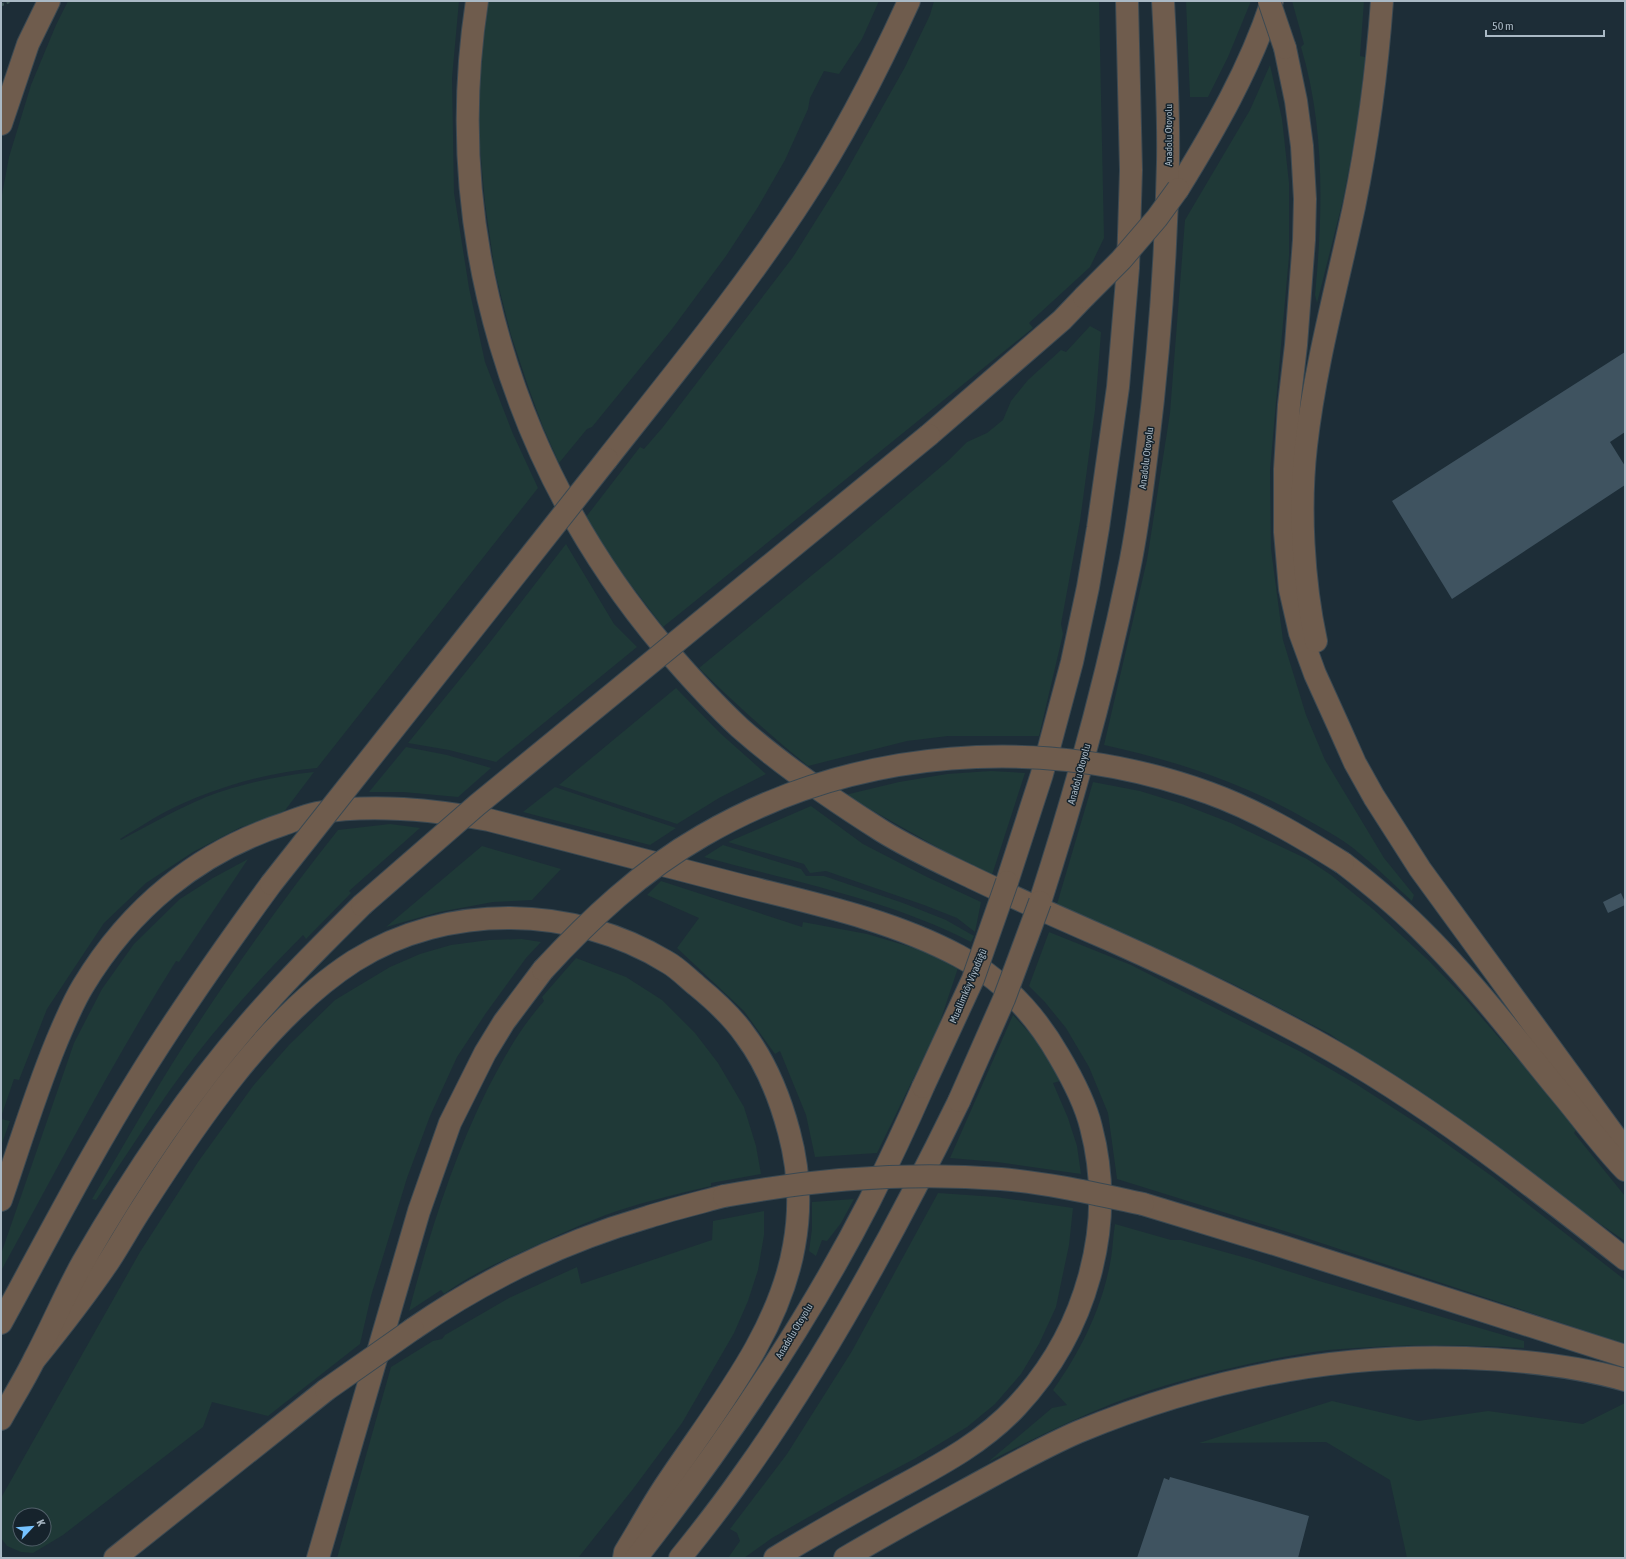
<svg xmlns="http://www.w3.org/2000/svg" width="1626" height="1559" font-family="'Asap Condensed',sans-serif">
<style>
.green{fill:#1f3937;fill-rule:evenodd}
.building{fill:#3f5360}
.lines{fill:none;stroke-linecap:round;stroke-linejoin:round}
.highway-casing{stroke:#3b4952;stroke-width:24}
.path{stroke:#3c5554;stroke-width:2.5;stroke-dasharray:3 3;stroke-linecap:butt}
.highway{stroke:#6f5c4d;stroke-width:22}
.highway-bridge-casing{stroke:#3b4952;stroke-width:24;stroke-linecap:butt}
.highway-bridge{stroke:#6f5c4d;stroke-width:22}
.labels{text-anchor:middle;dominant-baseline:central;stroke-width:3;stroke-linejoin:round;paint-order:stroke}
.street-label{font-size:10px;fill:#aab9c5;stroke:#16232c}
</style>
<rect width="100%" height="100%" fill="#1d2d37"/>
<g class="green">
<path d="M68,1h391l-7,77 2,115 15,95 16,74 28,72 25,54 -221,280c-53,5 -104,20 -152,44 -15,8 -30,18 -45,27l1,1c28,-15 56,-31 85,-43 34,-13 71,-21 108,-25l-34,45 -39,10 -48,25 -47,31 -42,40 -57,86 -28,71 -5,-1 -13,38v-917l8,-43 22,-72 25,-60z"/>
<polygon points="487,1 879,1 862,39 839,74 824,71 810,98 808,109 785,160 758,207 726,256 672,329 592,427 587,429 559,463 543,427 529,389 511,335 495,272 485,203 479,137 479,64"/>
<polygon points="934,1 1099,1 1104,238 1090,267 1029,323 1033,328 663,627 615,564 586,517 640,447 644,449 663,427 793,257 842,179 905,67 930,15"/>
<polygon points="1186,1 1251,1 1228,57 1208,97 1190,97"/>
<path d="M1292,1h72l-4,55 5,1 -7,65 -15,78 -26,103 -2,-8c8,-83 10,-168 -14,-248l3,-3z"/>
<path d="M1270,65l12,54 7,64v73l-19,214 1,79 12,91 23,75 19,45 59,98 30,37 -2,6c-20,-18 -39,-37 -59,-53 -13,-10 -28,-18 -42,-26 -64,-38 -134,-61 -207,-77l43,-185 23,-147 15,-193 65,-110z"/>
<path d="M1090,326l11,6 -6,78 -15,111 -19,103 2,10 -24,102h-91l-41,5 -99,25c-38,-31 -74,-63 -109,-98l145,-119 105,-89 18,-18 20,-9 16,-13 8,-19 17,-21 33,-30 5,2z"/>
<polygon points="566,544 614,624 637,647 496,762 449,750 408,743 487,646"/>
<polygon points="676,688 720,733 766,774 719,798 677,824 559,785"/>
<polygon points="406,747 447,755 491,768 458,797 403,792 369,792"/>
<polygon points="991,771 1025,773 992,875 944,851 845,795 899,782 947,774"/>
<polygon points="1093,782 1140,791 1182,804 1231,823 1307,859 1331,875 1374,910 1428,960 1463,996 1520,1062 1523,1059 1577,1129 1574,1133 1625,1196 1625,1241 1435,1110 1330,1034 1233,984 1057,904"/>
<polygon points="555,787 676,828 650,845 523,812"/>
<polygon points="811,806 863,844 927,877 981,902 975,932 957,918 924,905 826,871 810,873 804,864 728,842"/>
<path d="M390,824l30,4 -71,63 2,2 -45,46 -3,-4c-38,38 -74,78 -107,120 -36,46 -67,97 -100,145l-4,-1c31,-52 60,-104 92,-154 48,-74 99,-146 154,-215z"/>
<path d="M723,845l78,24 5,7h18l79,27 43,17 28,16 -3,6c-83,-43 -177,-60 -267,-85z"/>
<polygon points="482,846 561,869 532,900 493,902 439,912 386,927"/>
<path d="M248,859l-69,103 -3,-1c-63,100 -118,206 -175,310v-17l73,-211 28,-54 32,-45 46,-45 33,-21z"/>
<polygon points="661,881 802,927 803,922 867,934 921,950 958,968 938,1028 877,1153 815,1157 806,1115 780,1051 775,1054 744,1011 677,948 699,918 647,895"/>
<polygon points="1049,932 1131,965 1301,1052 1356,1084 1426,1129 1493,1177 1625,1280 1625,1344 1297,1235 1117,1179 1108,1113 1089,1067 1066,1028 1044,1001 1029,986"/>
<path d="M522,939l19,3 -15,16 -40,55 -29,44 -27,59 -23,62 -36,118 -11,48 -92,72 -56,-14 -9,25 -140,108 -30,18 -12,-1 -14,-6 -6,-8v-40l139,-246 58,-90 55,-76 36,-41 46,-45 55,-33 30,-13 31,-9 38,-5zM20,1515h24v24h-24z"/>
<path d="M576,958l50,19 36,23 33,33 23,30 26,44 12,39 5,28 -50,9v3c-32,7 -63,15 -94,25 -32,11 -63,26 -93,40 -27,12 -56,25 -80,43l-3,-4 -32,21c20,-76 44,-153 79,-223 16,-31 33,-61 56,-87l-2,-4z"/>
<polygon points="1013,1015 1038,1042 1060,1081 1053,1083 1068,1118 1077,1146 1081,1174 997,1162 950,1158"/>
<polygon points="1,1119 10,1121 1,1146"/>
<polygon points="938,1193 996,1197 1073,1208 1069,1245 1056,1307 1039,1344 1021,1374 995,1404 967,1427 916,1458 854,1491 772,1538 744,1558 728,1558 740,1541 737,1533 730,1529 787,1454 852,1351"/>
<polygon points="854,1199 841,1223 827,1241 822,1240 816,1256 809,1251 812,1229 812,1202"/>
<polygon points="764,1211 764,1235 758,1270 748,1301 734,1333 682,1423 633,1489 578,1558 337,1558 391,1367 433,1341 442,1339 445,1335 509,1298 577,1267 581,1284 712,1240 713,1221"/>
<path d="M1115,1224l56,16h10l69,19 69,22 205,60v7c-65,-4 -131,-4 -196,2 -25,3 -50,8 -75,13 -47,10 -94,23 -139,40 -43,17 -85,38 -126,59l64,-54 15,-3 -14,-15c28,-39 50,-84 58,-132 2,-11 2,-23 4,-34z"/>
<polygon points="1332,1401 1418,1421 1488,1411 1583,1424 1625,1403 1625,1558 1407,1558 1390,1480 1326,1442 1199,1443"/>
</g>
<g class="building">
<polygon points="1625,352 1625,432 1610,442 1625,466 1625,485 1452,599 1392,501"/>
<polygon points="1621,893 1625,902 1625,905 1608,913 1603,902"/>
<polygon points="1170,1477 1309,1516 1298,1558 1137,1558 1164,1478 1169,1480"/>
</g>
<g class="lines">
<g class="highway-casing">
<g id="highway">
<path d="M477,1c-36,232 36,467 187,646 24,28 49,56 76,81 44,39 93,72 142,103 29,18 60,32 91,47 44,21 89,41 135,61 70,31 139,65 207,102 111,61 211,140 310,218"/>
<polyline points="1285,48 1296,101 1302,146 1305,199 1304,240 1296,345 1289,405 1285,469 1285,532 1290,589 1300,633 1315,674 1339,727 1355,763 1374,797 1420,869 1625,1150"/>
<polyline points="1,124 28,44 49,1"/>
<path d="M1178,189c37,-60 72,-121 94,-188"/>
<polyline points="929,435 1062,320 1084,297"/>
<path d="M607,459c67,-85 137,-170 196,-261 41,-62 75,-129 106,-197"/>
<path d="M1316,641c-13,-60 -17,-134 -10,-195 9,-80 31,-160 48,-239 14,-68 23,-137 28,-206"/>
<path d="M1343,863c26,20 52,41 76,65 50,49 92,104 136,158 24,28 45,58 70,84"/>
<polyline points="1007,882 1042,774 1072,662 1088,587 1098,528 1118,387 1128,268 1131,170 1127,1"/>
<path d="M1040,902c35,-108 65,-217 88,-328 9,-41 14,-82 19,-123 12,-96 19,-193 21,-289 1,-54 -2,-107 -5,-161"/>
<path d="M1,1200c18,-53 34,-106 55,-157 8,-19 16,-39 27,-57 47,-78 115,-134 201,-162 11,-4 22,-9 33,-11 56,-10 117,-3 172,7 82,21 164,43 247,64 75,19 154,35 223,72 43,23 76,58 100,100 13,22 26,46 32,71 26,99 -5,205 -74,279 -34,37 -79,60 -123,84 -40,22 -80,44 -119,68"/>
<polyline points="1143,1204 1278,1245 1625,1356"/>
<path d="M1,1323c45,-82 88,-166 138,-246 41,-66 86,-130 132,-193"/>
<path d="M413,1329c71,-49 152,-88 235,-112 25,-8 50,-14 76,-21"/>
<path d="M35,1359c26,-32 51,-64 74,-98 11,-17 21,-35 32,-52 55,-86 126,-192 213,-248 94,-59 220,-56 313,1 11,6 20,16 30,24 17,14 35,30 48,49 21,28 35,63 44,97 10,37 12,76 5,114 -15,87 -77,162 -125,234 -16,23 -29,48 -44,72l-1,6"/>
<path d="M1,1419c11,-20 24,-40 34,-61 17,-32 30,-64 48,-96 53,-92 113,-181 184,-259 30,-34 63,-66 95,-98"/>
<polyline points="115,1558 326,1390"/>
<polyline points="318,1558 419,1211 450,1123 485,1053 504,1022 543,970"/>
<path d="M636,1558c86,-110 169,-231 233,-356 19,-38 37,-76 54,-115"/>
<path d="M680,1558c21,-26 42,-53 61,-80 84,-117 155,-248 218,-377"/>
<path d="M845,1558c39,-23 79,-45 119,-67 37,-20 75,-42 114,-59 123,-51 254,-79 388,-74 54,2 107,7 159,22"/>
</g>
</g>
<polyline class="path" points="1,5 12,1"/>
<use href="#highway" class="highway"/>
<g class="highway-bridge-casing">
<g id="highway-bridge">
<polyline points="1269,1 1285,48"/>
<polyline points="1084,297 1121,260 1157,218 1178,189"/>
<polyline points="271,884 607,459"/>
<polyline points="362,905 477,805 929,435"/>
<path d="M543,970c47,-51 98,-99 159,-134 153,-89 341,-103 507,-43 47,17 91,43 134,70"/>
<polyline points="923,1087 973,979 1007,882"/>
<polyline points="959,1101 1004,999 1040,902"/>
<path d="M724,1196c92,-17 183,-24 277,-17 48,4 95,15 142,25"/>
<polyline points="326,1390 413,1329"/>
</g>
</g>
<use href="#highway-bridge" class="highway-bridge"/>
</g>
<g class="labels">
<g class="street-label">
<text transform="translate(1168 135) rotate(-90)">Anadolu Otoyolu</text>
<text transform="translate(1146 458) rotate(-83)">Anadolu Otoyolu</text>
<text transform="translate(1079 774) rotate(-75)">Anadolu Otoyolu</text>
<text transform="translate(968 986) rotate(-67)">Muallimköy Viyadüğü</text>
<text transform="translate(794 1331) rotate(-59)">Anadolu Otoyolu</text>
</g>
</g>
<rect width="1626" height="1559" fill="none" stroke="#aab9c5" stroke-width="4"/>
<g transform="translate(32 1527) rotate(64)"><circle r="19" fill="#16232c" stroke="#515f69"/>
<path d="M0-3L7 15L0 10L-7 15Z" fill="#75c2ff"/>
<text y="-6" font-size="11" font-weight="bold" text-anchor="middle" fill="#aab9c5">K</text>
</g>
<path d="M1486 30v6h118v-6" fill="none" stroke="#aab9c5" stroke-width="2"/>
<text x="1492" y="30" font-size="12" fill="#aab9c5" stroke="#16232c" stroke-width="3" paint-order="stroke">50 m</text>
</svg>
